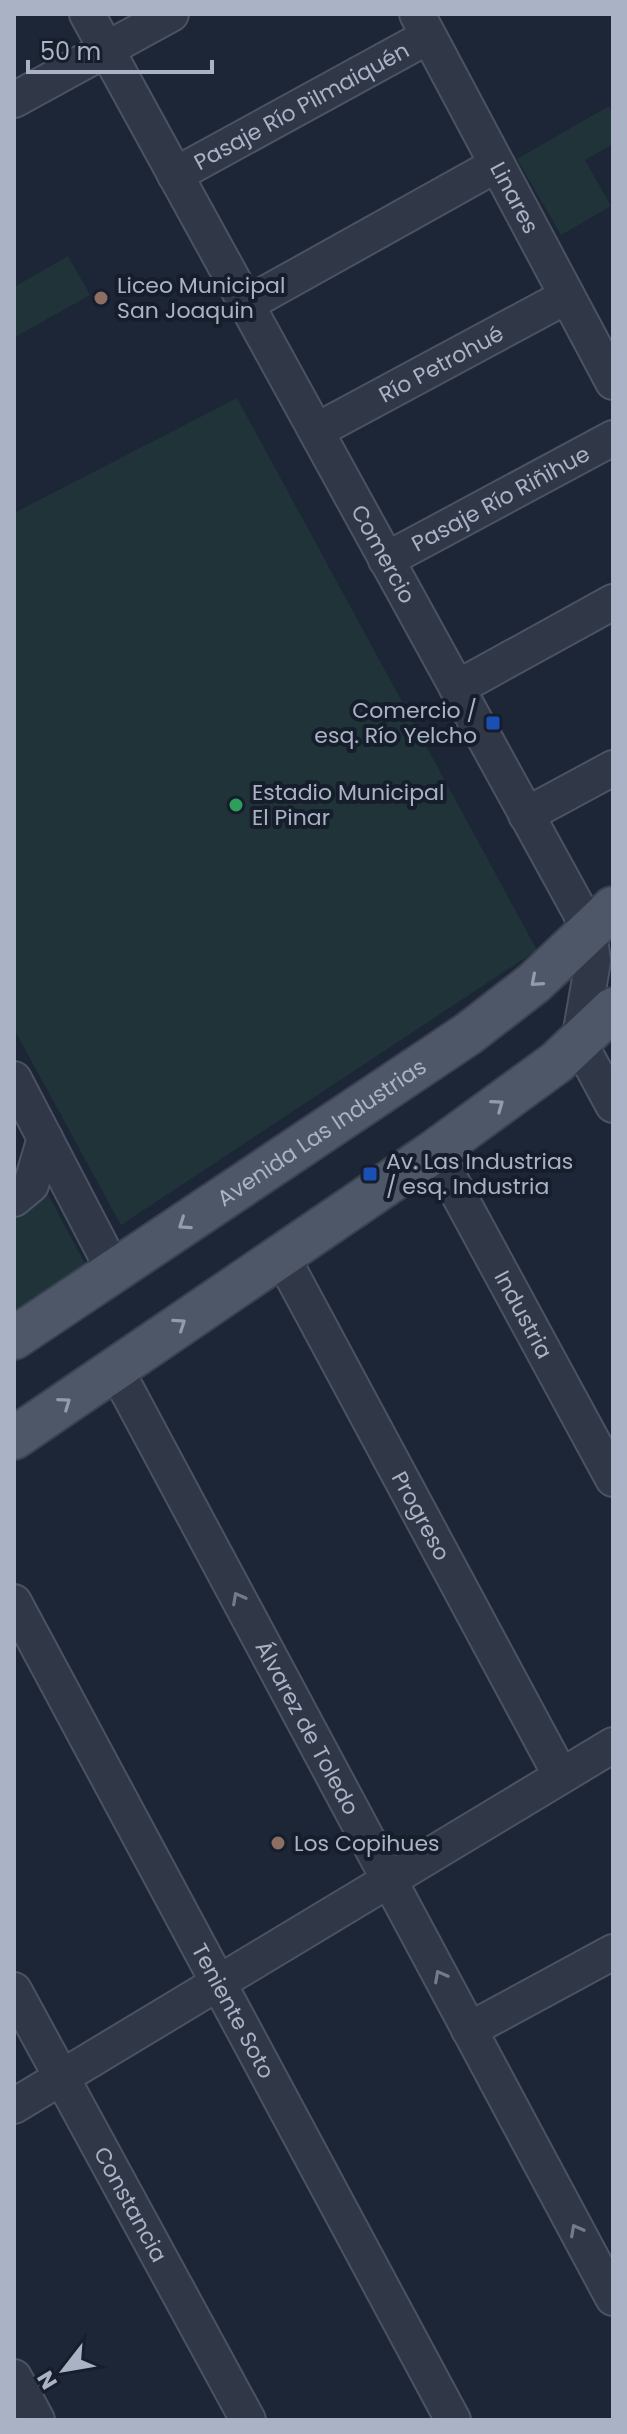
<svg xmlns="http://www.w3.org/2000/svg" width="627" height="2434" font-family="Poppins,sans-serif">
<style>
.green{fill:#1f3338}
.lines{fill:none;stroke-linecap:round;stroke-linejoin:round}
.minor-casing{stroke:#4b5363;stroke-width:38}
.major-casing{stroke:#3a4251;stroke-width:46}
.minor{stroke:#303847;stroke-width:34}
.major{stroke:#4e5768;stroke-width:42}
.oneway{stroke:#939bae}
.oneway2{stroke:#737b8c}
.education-dot{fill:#8d6e63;stroke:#161e2b;stroke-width:3}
.transit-dot{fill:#1a4fb4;stroke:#161e2b;stroke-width:3}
.leisure-dot{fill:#2e9e5b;stroke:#161e2b;stroke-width:3}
.labels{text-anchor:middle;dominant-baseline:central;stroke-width:8;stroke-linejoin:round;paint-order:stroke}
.street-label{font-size:22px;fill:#aab2c5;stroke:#161e2b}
.poi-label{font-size:22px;fill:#aab2c5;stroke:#161e2b;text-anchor:start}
</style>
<rect width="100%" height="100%" fill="#1d2637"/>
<g class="green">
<polygon points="609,106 613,113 613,144 585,160 611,206 561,235 517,159"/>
<polygon points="68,256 90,295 15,337 14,287"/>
<polygon points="237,398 537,950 121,1225 14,1029 14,513"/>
<polygon points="48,1194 88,1270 14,1323 14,1212"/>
</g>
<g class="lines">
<g class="minor-casing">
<g id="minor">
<path id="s1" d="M87,14l492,896 10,22 4,29 -14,81 34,63"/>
<path id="s2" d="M417,14l196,368"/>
<polyline points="14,100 171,14"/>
<path id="s3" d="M175,175l252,-138"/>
<polyline points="247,304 496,165"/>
<path id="s4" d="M316,431l251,-135"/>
<path id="s5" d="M386,560l227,-122"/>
<polyline points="457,688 613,602"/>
<polyline points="526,815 613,768"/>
<polyline points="14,1079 114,1271"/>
<path id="s6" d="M435,1151l178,328"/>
<polyline points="14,1199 31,1185 45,1138"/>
<path id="s7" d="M281,1255l280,521"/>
<path id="s8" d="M115,1368l498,930"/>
<path id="s9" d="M14,1602l439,818"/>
<path id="s10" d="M14,1990l234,430"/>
<polyline points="469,2030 613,1952"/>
<polyline points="14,2106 613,1745"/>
<polyline points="14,2377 37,2420"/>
</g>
</g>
<g class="major-casing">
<g id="major">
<path id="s11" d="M14,1338l454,-304 66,-51 79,-75"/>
<polyline points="14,1438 435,1151 557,1062 613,1009"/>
</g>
</g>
<use href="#minor" class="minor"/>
<use href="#major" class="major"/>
</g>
<defs><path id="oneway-chevron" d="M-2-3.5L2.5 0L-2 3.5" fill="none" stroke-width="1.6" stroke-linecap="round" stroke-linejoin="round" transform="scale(2)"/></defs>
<g class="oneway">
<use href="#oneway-chevron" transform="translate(536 981) rotate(139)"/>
<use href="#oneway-chevron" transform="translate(498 1105) rotate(-36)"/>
<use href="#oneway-chevron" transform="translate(184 1224) rotate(146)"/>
<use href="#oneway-chevron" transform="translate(180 1324) rotate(-34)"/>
<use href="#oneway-chevron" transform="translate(65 1403) rotate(-35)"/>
</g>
<g class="oneway2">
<use href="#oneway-chevron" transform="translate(238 1598) rotate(-118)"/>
<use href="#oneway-chevron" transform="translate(440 1976) rotate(-118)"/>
<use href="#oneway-chevron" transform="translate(576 2230) rotate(-118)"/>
</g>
<g class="education-dot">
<circle cx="101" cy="298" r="8"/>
<circle cx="278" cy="1843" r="8"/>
</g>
<g class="transit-dot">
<rect x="485" y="715" width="16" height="16" rx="4"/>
<rect x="362" y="1166" width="16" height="16" rx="4"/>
</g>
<circle class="leisure-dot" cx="236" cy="805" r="8"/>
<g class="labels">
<g class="street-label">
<text stroke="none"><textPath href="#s3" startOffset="144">Pasaje Río Pilmaiquén</textPath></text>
<text stroke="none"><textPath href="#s2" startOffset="208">Linares</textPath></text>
<text stroke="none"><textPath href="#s4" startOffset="142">Río Petrohué</textPath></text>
<text stroke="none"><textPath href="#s5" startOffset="130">Pasaje Río Riñihue</textPath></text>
<text stroke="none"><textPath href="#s1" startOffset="616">Comercio</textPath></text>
<text stroke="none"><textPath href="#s11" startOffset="370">Avenida Las Industrias</textPath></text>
<text stroke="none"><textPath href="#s6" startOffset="186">Industria</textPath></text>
<text stroke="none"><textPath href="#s7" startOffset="296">Progreso</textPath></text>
<text stroke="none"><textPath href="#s8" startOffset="408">Álvarez de Toledo</textPath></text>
<text stroke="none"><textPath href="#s9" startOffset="464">Teniente Soto</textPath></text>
<text stroke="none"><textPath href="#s10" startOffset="244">Constancia</textPath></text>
</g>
<g class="poi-label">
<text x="117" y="285">Liceo Municipal<tspan x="117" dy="25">San Joaquin</tspan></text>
<text x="477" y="710" text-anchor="end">Comercio /<tspan x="477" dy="25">esq. Río Yelcho</tspan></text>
<text x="252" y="792">Estadio Municipal<tspan x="252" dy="25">El Pinar</tspan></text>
<text x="386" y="1161">Av. Las Industrias<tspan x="386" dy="25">/ esq. Industria</tspan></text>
<text x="294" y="1843">Los Copihues</text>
</g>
</g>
<rect width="627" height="2434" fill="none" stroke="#aab2c5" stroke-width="32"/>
<g transform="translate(64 2370) rotate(239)" stroke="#161e2b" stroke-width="6" paint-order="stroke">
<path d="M0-6L14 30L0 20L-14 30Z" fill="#aab2c5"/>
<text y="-12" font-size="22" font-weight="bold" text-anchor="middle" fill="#aab2c5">N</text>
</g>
<path d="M28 60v12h184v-12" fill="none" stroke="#aab2c5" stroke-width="4"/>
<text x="40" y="60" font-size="24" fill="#aab2c5" stroke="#161e2b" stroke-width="6" paint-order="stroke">50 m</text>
</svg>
